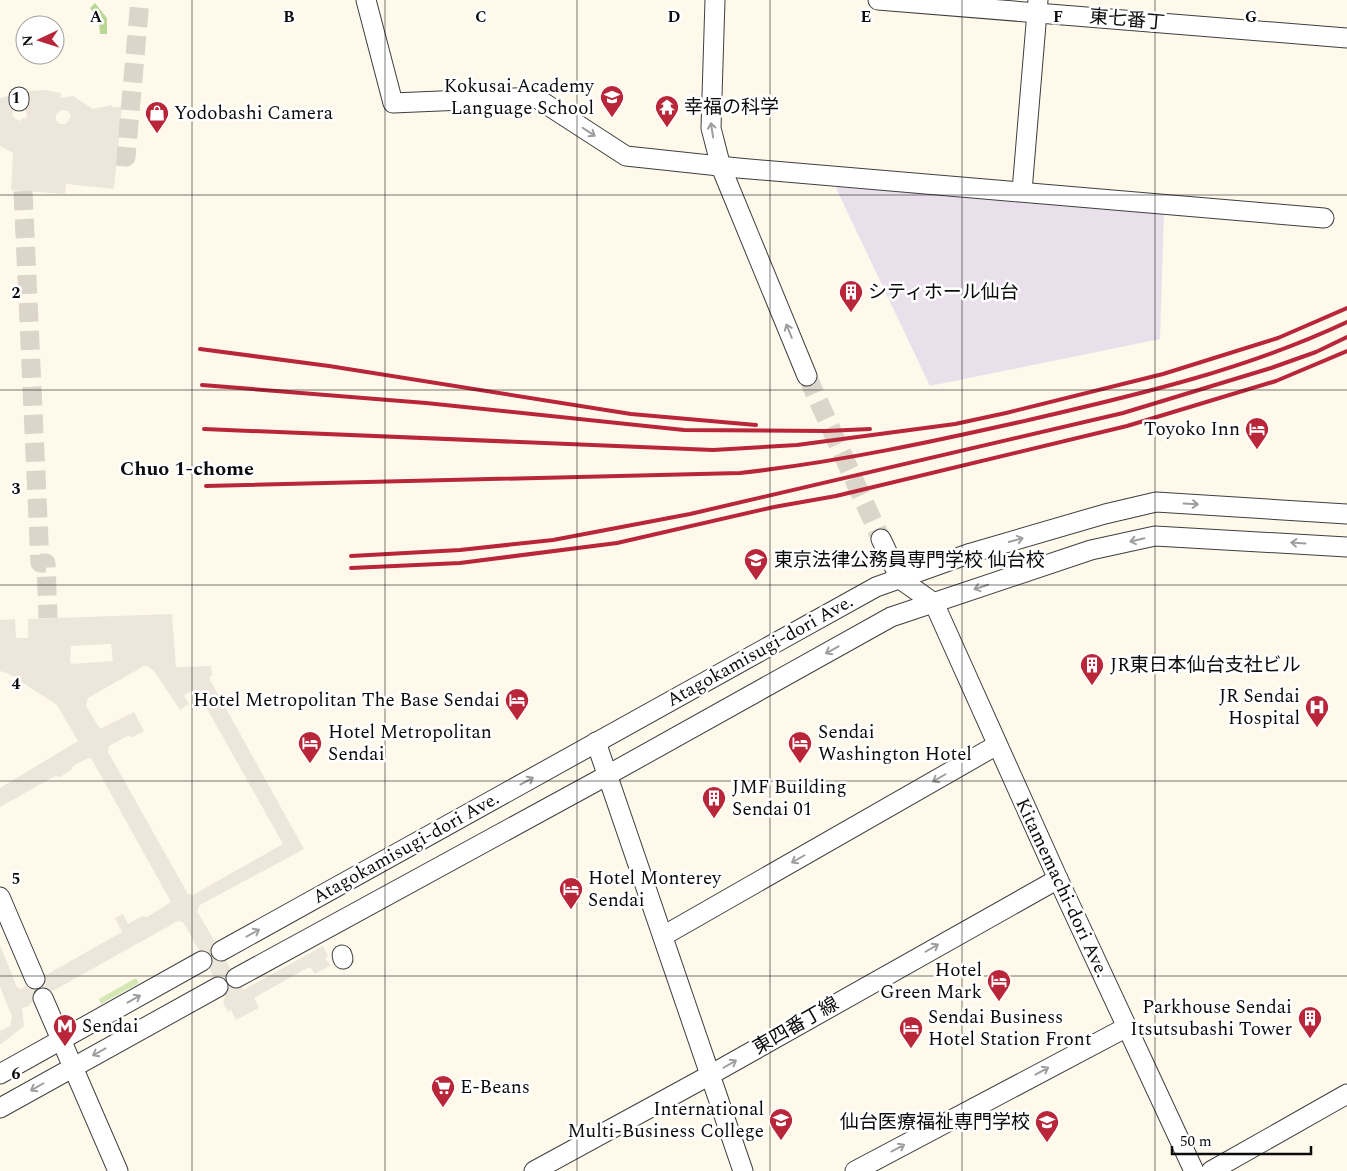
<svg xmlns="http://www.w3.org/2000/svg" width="1347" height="1171" font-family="Spectral,'Noto Sans JP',serif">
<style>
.industrial{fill:#e9e0eb}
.green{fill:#d4e8b6}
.forest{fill:#b9d895}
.plaza{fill:#ede7db;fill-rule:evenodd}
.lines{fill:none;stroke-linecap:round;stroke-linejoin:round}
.minor-tunnel{stroke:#dbd5ca;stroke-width:19;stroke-dasharray:19 9;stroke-linecap:butt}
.minor-casing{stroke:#3f3f3f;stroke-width:21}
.minor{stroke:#fff;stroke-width:19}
.rail{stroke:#b9263a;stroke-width:4}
.oneway{stroke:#9e9e9e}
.grid{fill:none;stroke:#0c0c0c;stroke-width:1;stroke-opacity:0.55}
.labels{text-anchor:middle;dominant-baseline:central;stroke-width:5;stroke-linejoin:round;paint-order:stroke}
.street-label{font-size:19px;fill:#0c0c0c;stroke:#fff}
.poi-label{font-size:19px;fill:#0c0c0c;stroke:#fff;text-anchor:start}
.neighbourhood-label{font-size:20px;font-weight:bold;fill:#0c0c0c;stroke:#fff}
.grid-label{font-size:16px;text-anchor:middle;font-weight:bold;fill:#0c0c0c;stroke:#fff;stroke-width:5;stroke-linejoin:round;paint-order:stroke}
</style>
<rect width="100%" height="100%" fill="#fff9eb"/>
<polygon class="industrial" points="839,186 1164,212 1160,339 930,386 836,188"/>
<polygon class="green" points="136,978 139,983 101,1004 99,999"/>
<polygon class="forest" points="95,3 107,18 107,34 100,34 99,22 90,8"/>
<g class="plaza">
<path d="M45,90l16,3 -1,5 13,-2 20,13 19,-4v2h10l-8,82 -48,-5 -1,10 -54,-4 2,-37 -13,-7v-48l15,-4 14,1v-4zM15,107l10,1 2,7 -2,4 -2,-1 -3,3 -6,-3 -2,-4zM61,110l7,1 3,5 -5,8h-7l-3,-4v-5z"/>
<path d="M172,614l4,53 35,-1 1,9 -3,3 95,171 -104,56 -3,6 46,79 80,-44 5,10 -3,3 6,6 -16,9 -4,-6h-4l-53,30 5,10 -23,12 -5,-10 -3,2 -5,-9 2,-6 -42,-75 -5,-1 -147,82 -2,3 -7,2 2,18 -24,19v-14l10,-5 2,-10 -12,-29v-42l17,42 4,2 101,-57 -7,-14 8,-4 5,10 14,-8 5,1 24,-15 -80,-144h-3l-15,8 -2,4 -11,7 -5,-1 -55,31v-19l78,-47 -21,-36 -48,-31 -9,-3v-51l15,-1 1,19h12v-19zM111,644l2,17 -41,3 -2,-2 1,-16zM144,666l5,1 5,4 26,39 9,-6 -5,-9 12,-6 87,155 -90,51 -5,-1 -80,-142 1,-6 18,-10 6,1 11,-6 -10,-19 -34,17 -14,-23 2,-8z"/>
</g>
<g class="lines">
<g class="minor-tunnel">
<polyline points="117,156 126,157 140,0"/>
<polyline points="23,191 40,563 46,563 48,618"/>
<polyline points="807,376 881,539"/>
</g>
<g class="minor-casing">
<g id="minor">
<polyline points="366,0 393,103 535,97 626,156 738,168 1324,218"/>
<polyline points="715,0 711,128 721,167 807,376"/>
<polyline points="878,0 1347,38"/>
<polyline points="19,101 19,97"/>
<polyline points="1022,191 1038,0"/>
<polyline points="881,539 900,579 934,603 1058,879 1194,1171"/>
<polyline points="596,742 743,1171"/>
<polyline points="0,897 35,979"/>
<polyline points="663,936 997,745"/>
<polyline points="221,951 876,587 971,553 1105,514 1156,502 1347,514"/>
<polyline points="342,955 343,959"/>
<polyline points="236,978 606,776 891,617 1091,550 1155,536 1347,547"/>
<polyline points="43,998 118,1171"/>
<polyline points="0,1074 202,961"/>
<polyline points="0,1108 218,987"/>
<polyline points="534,1171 710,1075 1058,879"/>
<polyline points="855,1171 1127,1027"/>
<polyline points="1211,1171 1347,1094"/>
</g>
</g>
<use href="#minor" class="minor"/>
<g class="rail">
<polyline points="200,349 329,366 631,414 756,425"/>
<polyline points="202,385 426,403 684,430 826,431 870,429"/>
<polyline points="204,429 713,450 797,445 955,424 1006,413 1163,374 1278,338 1347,308"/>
<path d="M206,486l534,-13c99,-11 196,-32 293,-54 108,-25 214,-50 314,-97"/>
<polyline points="351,556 460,550 553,540 690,514 1123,413 1271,368 1316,352 1347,337"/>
<polyline points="351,568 460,563 617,543 774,507 836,496 1127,426 1276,381 1347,351"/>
</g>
</g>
<defs><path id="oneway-shaft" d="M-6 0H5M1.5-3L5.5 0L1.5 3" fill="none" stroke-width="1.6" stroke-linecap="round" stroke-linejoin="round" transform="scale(1.25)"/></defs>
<g class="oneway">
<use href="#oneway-shaft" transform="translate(712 130) rotate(-99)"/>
<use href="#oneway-shaft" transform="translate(589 132) rotate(33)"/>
<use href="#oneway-shaft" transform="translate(789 331) rotate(-112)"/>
<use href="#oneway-shaft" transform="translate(1191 504) rotate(3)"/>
<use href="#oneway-shaft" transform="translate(1016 540) rotate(-16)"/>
<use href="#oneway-shaft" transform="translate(1137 540) rotate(167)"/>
<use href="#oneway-shaft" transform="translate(1298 543) rotate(-176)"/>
<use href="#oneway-shaft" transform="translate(981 587) rotate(162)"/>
<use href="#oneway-shaft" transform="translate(832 650) rotate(151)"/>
<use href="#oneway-shaft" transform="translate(939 778) rotate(150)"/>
<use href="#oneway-shaft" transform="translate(527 781) rotate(-29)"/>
<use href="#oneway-shaft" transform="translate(798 859) rotate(150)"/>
<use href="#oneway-shaft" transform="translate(253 933) rotate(-29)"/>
<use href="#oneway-shaft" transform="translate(932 948) rotate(-30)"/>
<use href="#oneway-shaft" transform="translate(134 999) rotate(-29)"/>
<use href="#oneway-shaft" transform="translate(99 1052) rotate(151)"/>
<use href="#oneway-shaft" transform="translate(730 1064) rotate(-30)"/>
<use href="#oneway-shaft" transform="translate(1042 1071) rotate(-28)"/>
<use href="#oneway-shaft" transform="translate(37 1087) rotate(150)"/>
<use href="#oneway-shaft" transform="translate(898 1148) rotate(-28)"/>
</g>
<path class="grid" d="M192,0v1171M385,0v1171M577,0v1171M770,0v1171M962,0v1171M1155,0v1171M0,195h1347M0,390h1347M0,585h1347M0,781h1347M0,976h1347"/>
<defs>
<g id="school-pin" transform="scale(1.25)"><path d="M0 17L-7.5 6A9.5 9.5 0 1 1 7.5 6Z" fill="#b9263a" stroke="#fff"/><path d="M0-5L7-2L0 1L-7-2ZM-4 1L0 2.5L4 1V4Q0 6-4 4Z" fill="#fff"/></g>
<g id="temple-pin" transform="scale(1.25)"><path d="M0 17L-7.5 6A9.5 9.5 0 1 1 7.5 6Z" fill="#b9263a" stroke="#fff"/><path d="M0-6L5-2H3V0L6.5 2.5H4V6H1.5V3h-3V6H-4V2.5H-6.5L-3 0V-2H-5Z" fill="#fff"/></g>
<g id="shop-pin" transform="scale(1.25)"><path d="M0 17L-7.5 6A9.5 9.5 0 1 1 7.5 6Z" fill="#b9263a" stroke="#fff"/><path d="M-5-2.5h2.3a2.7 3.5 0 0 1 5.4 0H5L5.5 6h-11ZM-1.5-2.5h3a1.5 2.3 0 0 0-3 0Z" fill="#fff"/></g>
<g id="building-pin" transform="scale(1.25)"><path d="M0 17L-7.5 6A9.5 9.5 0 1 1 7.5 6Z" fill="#b9263a" stroke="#fff"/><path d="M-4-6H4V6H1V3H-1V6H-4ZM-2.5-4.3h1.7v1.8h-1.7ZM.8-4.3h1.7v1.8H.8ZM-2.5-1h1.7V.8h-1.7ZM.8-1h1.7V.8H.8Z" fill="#fff"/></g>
<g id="hotel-pin" transform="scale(1.25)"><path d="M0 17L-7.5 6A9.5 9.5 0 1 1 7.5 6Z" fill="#b9263a" stroke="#fff"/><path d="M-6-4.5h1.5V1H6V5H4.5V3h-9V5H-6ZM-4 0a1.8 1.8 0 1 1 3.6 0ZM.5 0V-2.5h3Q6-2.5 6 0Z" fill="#fff"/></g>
<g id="university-pin" transform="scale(1.25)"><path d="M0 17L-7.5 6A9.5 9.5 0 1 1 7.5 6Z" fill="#b9263a" stroke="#fff"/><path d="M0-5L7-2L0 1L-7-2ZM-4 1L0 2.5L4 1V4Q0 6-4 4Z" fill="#fff"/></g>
<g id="hospital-pin" transform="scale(1.25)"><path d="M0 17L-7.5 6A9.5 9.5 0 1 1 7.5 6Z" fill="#b9263a" stroke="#fff"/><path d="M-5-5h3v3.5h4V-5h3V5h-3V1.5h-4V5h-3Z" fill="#fff"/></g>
<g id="metro-pin" transform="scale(1.25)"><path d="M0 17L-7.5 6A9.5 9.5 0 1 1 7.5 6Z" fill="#b9263a" stroke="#fff"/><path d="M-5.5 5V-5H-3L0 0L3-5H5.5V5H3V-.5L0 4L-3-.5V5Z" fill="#fff"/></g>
<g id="supermarket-pin" transform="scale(1.25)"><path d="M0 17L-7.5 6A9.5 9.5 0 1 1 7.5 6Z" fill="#b9263a" stroke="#fff"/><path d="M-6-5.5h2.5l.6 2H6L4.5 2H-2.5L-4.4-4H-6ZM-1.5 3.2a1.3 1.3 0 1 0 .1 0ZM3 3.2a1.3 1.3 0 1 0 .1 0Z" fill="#fff"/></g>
</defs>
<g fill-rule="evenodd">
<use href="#school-pin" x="612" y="97"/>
<use href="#temple-pin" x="667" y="107"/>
<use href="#shop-pin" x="157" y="113"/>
<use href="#building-pin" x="851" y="292"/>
<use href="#hotel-pin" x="1257" y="429"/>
<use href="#university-pin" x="756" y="560"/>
<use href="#building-pin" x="1092" y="665"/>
<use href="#hotel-pin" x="517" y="700"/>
<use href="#hospital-pin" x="1317" y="707"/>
<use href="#hotel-pin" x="310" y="743"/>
<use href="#hotel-pin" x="800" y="743"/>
<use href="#building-pin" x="714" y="798"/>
<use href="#hotel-pin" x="571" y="889"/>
<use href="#hotel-pin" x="999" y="981"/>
<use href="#building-pin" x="1310" y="1018"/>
<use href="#metro-pin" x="65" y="1026"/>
<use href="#hotel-pin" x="911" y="1028"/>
<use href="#supermarket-pin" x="443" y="1087"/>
<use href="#university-pin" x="781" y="1120"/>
<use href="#university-pin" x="1047" y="1122"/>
</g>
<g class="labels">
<g class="street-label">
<text transform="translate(1127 20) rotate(5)">東七番丁</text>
<text transform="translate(760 651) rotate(-29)">Atagokamisugi-dori Ave.</text>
<text transform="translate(406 848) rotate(-29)">Atagokamisugi-dori Ave.</text>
<text transform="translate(1062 888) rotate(65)">Kitamemachi-dori Ave.</text>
<text transform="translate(796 1026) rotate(-30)">東四番丁線</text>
</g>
<g class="poi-label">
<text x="594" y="86" text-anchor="end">Kokusai Academy<tspan x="594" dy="22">Language School</tspan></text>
<text x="684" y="107">幸福の科学</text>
<text x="174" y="113">Yodobashi Camera</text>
<text x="868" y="292">シティホール仙台</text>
<text x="1240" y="429" text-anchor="end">Toyoko Inn</text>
<text x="774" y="560">東京法律公務員専門学校 仙台校</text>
<text x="1110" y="665">JR東日本仙台支社ビル</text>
<text x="1300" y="696" text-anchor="end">JR Sendai<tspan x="1300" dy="22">Hospital</tspan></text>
<text x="500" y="700" text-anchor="end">Hotel Metropolitan The Base Sendai</text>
<text x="328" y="732">Hotel Metropolitan<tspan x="328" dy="22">Sendai</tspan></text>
<text x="818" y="732">Sendai<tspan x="818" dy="22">Washington Hotel</tspan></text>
<text x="732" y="787">JMF Building<tspan x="732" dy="22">Sendai 01</tspan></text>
<text x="588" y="878">Hotel Monterey<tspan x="588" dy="22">Sendai</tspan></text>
<text x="982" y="970" text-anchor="end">Hotel<tspan x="982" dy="22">Green Mark</tspan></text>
<text x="1292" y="1007" text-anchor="end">Parkhouse Sendai<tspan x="1292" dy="22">Itsutsubashi Tower</tspan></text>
<text x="928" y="1017">Sendai Business<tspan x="928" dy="22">Hotel Station Front</tspan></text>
<text x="82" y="1026">Sendai</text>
<text x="460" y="1087">E-Beans</text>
<text x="764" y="1109" text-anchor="end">International<tspan x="764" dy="22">Multi-Business College</tspan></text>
<text x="1030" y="1122" text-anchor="end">仙台医療福祉専門学校</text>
</g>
<g class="neighbourhood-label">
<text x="187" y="469">Chuo 1-chome</text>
</g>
</g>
<g class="grid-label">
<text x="96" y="22">A</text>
<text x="289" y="22">B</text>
<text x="481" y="22">C</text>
<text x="674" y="22">D</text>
<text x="866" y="22">E</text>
<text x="1058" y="22">F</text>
<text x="1251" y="22">G</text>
<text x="16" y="103">1</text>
<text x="16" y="298">2</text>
<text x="16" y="494">3</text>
<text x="16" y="689">4</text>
<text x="16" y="884">5</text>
<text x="16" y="1079">6</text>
</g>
<g transform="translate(40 40) rotate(266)"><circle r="24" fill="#ffffff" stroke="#9e9e9e"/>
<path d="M0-4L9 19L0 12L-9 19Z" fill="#b9263a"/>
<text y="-8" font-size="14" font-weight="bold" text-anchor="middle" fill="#0c0c0c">N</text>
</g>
<path d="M1172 1146v8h139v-8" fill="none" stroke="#0c0c0c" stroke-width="2.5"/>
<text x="1180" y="1146" font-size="15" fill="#0c0c0c" stroke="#ffffff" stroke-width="4" paint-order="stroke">50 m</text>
</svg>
